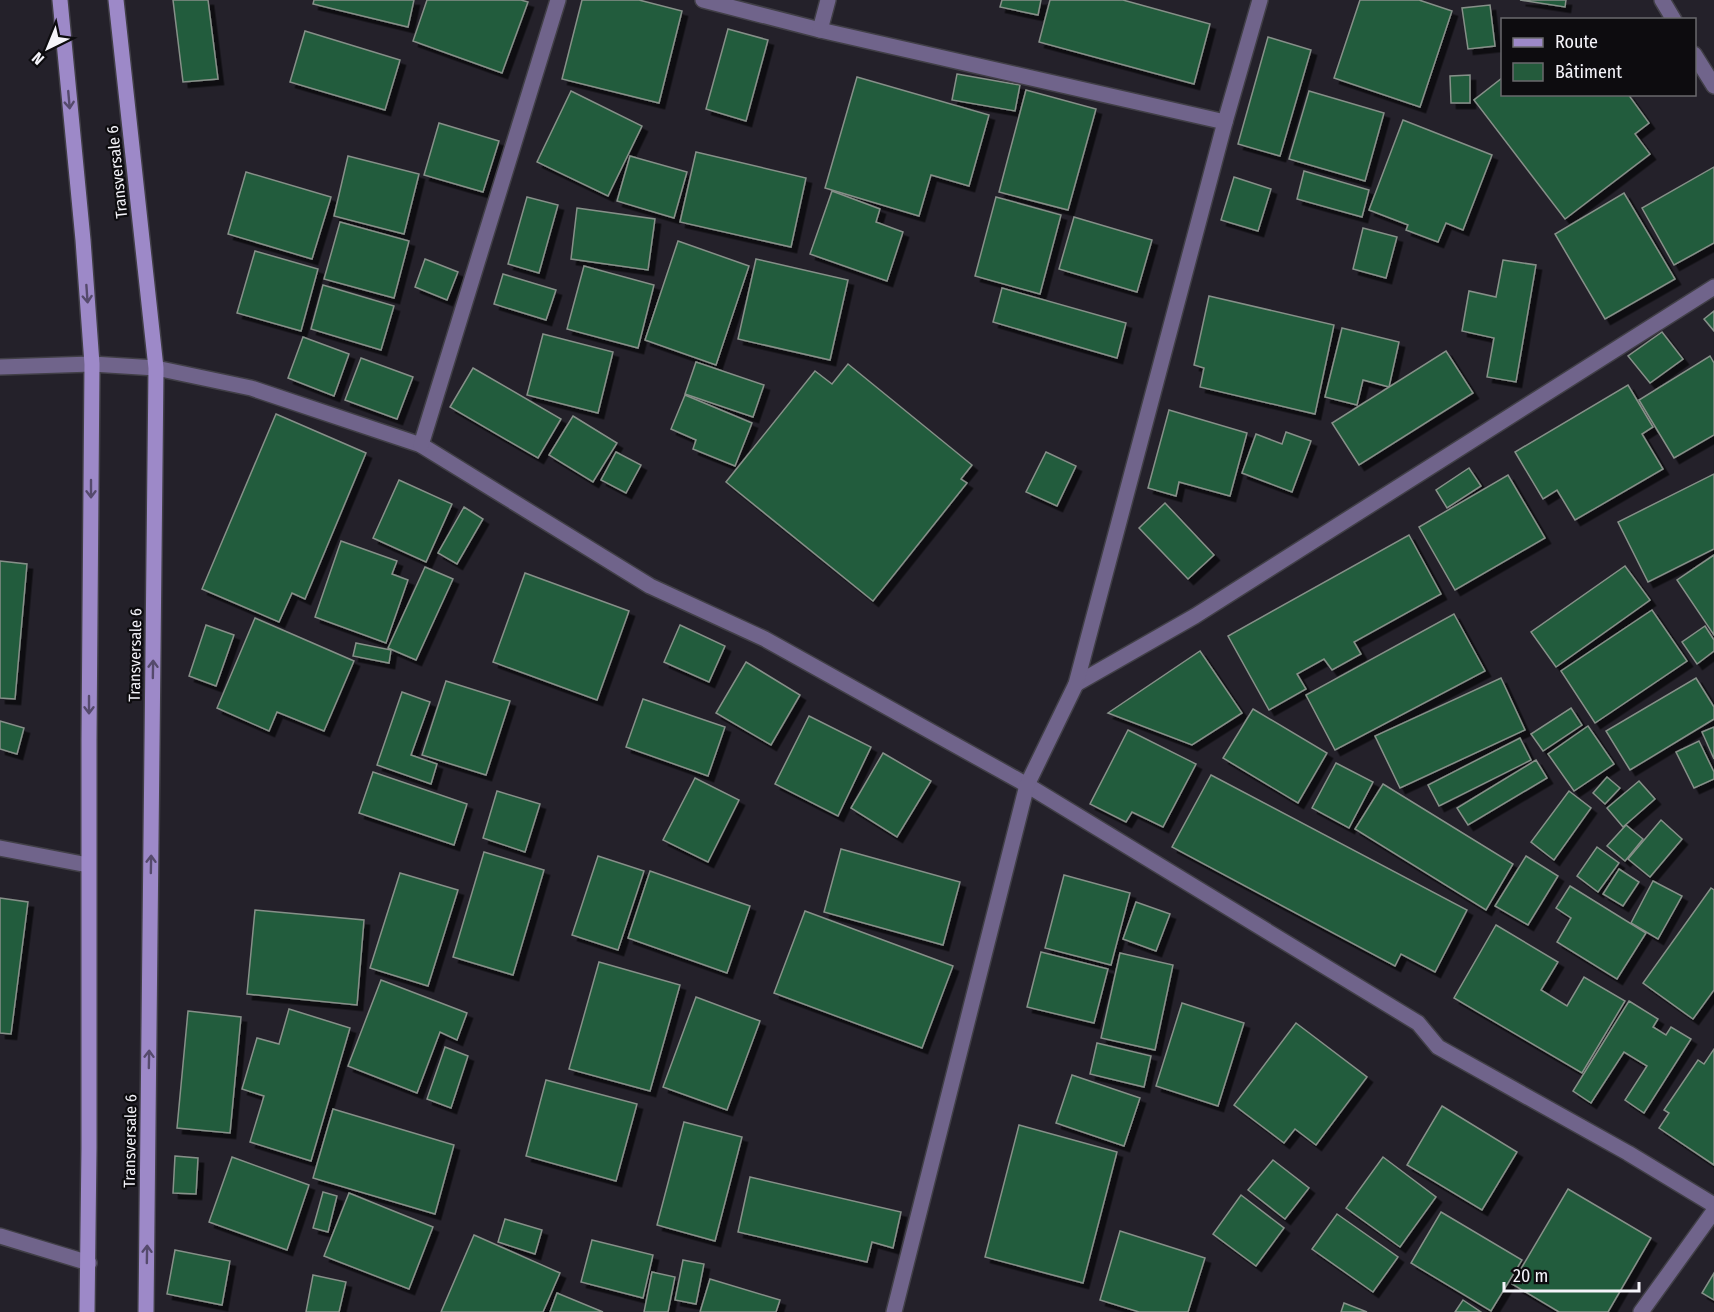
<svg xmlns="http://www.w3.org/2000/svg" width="1714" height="1312" font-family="'Fira Sans Condensed',sans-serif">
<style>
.building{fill:#245b3c;stroke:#869089;stroke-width:1.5;filter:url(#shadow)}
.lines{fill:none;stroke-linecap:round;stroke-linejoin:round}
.street-casing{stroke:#413f47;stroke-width:18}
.secondary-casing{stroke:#413f47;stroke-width:18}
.street{stroke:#70648b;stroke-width:15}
.secondary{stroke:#9d89c8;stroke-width:15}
.oneway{stroke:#554a6c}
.labels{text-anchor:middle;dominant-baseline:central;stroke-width:4.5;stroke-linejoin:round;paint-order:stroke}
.street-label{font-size:16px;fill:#f5f4fa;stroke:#0d0c0f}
</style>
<defs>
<filter id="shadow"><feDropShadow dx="5.5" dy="5.5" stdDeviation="0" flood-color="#0009"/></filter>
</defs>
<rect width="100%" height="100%" fill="#24212a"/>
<g class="building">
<polygon points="173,0 208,0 218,79 183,82"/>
<polygon points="314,0 414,0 408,27 313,4"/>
<polygon points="427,0 521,0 528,2 502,73 413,41"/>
<polygon points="582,0 639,0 682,11 659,103 562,79"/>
<polygon points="1002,0 1041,0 1038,15 1000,7"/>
<polygon points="1050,0 1123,0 1210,24 1194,84 1039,42"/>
<polygon points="1360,0 1419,0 1452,11 1420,107 1334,78"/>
<polygon points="1520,0 1566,0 1565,7"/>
<polygon points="1490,5 1495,46 1468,49 1462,8"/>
<polygon points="728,29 768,40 746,121 706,109"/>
<polygon points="305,31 400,60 385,110 290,82"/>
<polygon points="1268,37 1311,50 1280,156 1238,144"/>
<polygon points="957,74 1020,85 1015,111 952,100"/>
<polygon points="1470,75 1470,103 1451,103 1450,76"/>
<polygon points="857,77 989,115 969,186 931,175 919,216 825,188"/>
<polygon points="1502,78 1502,94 1628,94 1649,123 1635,134 1650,154 1565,219 1474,100"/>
<polygon points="1026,90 1096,109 1068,210 999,192"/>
<polygon points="571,91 642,126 608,196 537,162"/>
<polygon points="1309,91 1384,113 1365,181 1289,159"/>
<polygon points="1403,120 1492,155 1463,230 1446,223 1438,242 1406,230 1408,225 1369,210"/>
<polygon points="439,123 499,141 483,192 424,175"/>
<polygon points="696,152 806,178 791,247 680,222"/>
<polygon points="348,156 419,174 404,234 334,216"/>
<polygon points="630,156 687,172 674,218 617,201"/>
<polygon points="1714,167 1714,243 1674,265 1642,208"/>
<polygon points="1304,171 1369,190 1362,217 1297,199"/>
<polygon points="246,172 331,197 312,259 228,234"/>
<polygon points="1234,177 1271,189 1258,231 1221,220"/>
<polygon points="832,191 880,209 876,222 903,232 887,281 810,254"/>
<polygon points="1624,193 1675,279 1605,319 1555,234"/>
<polygon points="527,197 558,205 539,273 508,264"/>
<polygon points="996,197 1061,215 1040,294 975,276"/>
<polygon points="577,208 655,219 648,270 571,259"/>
<polygon points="1074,217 1152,240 1137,292 1059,269"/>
<polygon points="340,222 409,241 394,298 324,279"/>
<polygon points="1363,228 1397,237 1386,278 1353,269"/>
<polygon points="678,241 749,266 716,365 645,340"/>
<polygon points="255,251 318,269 301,331 237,313"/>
<polygon points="425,259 458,272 447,300 415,287"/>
<polygon points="756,259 848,280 830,360 738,339"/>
<polygon points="1503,260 1536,265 1516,382 1487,377 1494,338 1462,331 1469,291 1496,297"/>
<polygon points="584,266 654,285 638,348 567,329"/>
<polygon points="503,274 556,290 546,320 494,304"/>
<polygon points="323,285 394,306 381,350 311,329"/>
<polygon points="1002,288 1126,323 1117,358 993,322"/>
<polygon points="1209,296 1334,325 1315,414 1200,387 1204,368 1194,365"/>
<polygon points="1714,311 1714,331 1704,319"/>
<polygon points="1342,328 1399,342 1389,387 1363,380 1357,405 1325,397"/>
<polygon points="1662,332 1683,359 1650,383 1628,356"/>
<polygon points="543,334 613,352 598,413 527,395"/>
<polygon points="303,337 349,354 334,396 288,378"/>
<polygon points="1446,351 1473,393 1359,465 1332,423"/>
<polygon points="1710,356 1714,363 1714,435 1674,458 1639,400"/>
<polygon points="361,358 413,377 397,419 345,400"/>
<polygon points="696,362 764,385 753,417 685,394"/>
<polygon points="848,364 972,465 961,479 967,483 873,601 726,482 815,371 832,384"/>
<polygon points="473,368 561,419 538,458 450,407"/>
<polygon points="1628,385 1653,427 1642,434 1663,469 1575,520 1557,490 1543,499 1515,452"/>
<polygon points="685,395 752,423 735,466 693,449 696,440 671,429"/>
<polygon points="1169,410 1247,433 1230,496 1179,482 1176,496 1148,488"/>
<polygon points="276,414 366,453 305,599 292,593 279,622 202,589"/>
<polygon points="573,416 617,443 593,482 549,455"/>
<polygon points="1286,432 1311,441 1292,492 1242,473 1256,434 1282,444"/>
<polygon points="616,452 641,465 626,493 601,480"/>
<polygon points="1046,452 1076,466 1057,506 1026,492"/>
<polygon points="1469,468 1481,486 1447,508 1436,490"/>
<polygon points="1714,474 1714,549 1648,582 1618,522"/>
<polygon points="1508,475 1545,538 1455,590 1419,527"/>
<polygon points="399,480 452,504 426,562 373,538"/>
<polygon points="1165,503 1214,555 1188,579 1139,528"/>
<polygon points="464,507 483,519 457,564 438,553"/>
<polygon points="1409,535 1441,594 1354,642 1361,654 1332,670 1324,659 1297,674 1306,689 1269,710 1228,636"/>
<polygon points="341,541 397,561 392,574 408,580 386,643 315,617"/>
<polygon points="1714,555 1714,635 1677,580"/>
<polygon points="0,561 27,564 15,699 0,698"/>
<polygon points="1625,566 1650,600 1556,667 1531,632"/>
<polygon points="425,567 453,579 416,660 388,648"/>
<polygon points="525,573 629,611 597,700 493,662"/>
<polygon points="1652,610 1687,661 1595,723 1561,671"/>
<polygon points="1454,614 1485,671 1335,750 1306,695"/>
<polygon points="255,618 354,661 324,731 277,712 269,731 217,708"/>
<polygon points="206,625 234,635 216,686 189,676"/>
<polygon points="680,625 725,646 709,682 664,662"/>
<polygon points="1705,626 1714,640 1714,651 1697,664 1682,642"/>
<polygon points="356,643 391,650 389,663 353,656"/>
<polygon points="1200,651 1242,713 1192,745 1108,713"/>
<polygon points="746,662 800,695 771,745 716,713"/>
<polygon points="1501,678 1525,730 1400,788 1375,736"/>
<polygon points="1696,678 1714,707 1714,719 1630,770 1606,731"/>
<polygon points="446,681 510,701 486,775 422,755"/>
<polygon points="402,692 430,702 411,755 437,764 431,784 377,765"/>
<polygon points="643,699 725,727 708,776 626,747"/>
<polygon points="1571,708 1582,725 1543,751 1531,734"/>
<polygon points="1253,709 1327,753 1298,803 1223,758"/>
<polygon points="809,716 871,747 838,816 775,784"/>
<polygon points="0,721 24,728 17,754 0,749"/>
<polygon points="1588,726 1614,764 1574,791 1548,754"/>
<polygon points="1714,727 1714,759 1702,732"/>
<polygon points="1128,730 1196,764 1163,827 1132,812 1126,822 1090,804"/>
<polygon points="1520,738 1531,760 1439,806 1428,785"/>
<polygon points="1699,741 1714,772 1714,779 1694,788 1676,752"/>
<polygon points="883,753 931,781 897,837 851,808"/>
<polygon points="1536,760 1547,778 1468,825 1457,808"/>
<polygon points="1336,763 1373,782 1349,828 1312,808"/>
<polygon points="373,772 467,804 454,845 359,813"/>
<polygon points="1211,775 1467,910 1435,972 1401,954 1395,966 1172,847"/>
<polygon points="1607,777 1620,788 1605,804 1593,793"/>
<polygon points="695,778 739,800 708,862 663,840"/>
<polygon points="1639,781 1655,799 1623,827 1607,808"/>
<polygon points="1383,784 1513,864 1486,910 1355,829"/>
<polygon points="497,791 540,804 525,852 483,838"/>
<polygon points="1569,791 1591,808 1554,860 1531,842"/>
<polygon points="1661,820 1682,839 1650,877 1628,859"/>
<polygon points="1626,825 1643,839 1625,861 1607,846"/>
<polygon points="1597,847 1619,863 1598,892 1577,876"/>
<polygon points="841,849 960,882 943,945 824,912"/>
<polygon points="484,852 544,870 513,975 453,957"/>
<polygon points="598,856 644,871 618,950 572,935"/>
<polygon points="1526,856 1558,876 1528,925 1495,906"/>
<polygon points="1619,869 1639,882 1623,906 1603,894"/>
<polygon points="650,871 750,906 727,973 628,938"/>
<polygon points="400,873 458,890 428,986 370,968"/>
<polygon points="1064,875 1130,893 1111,965 1045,948"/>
<polygon points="1653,881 1682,896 1658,939 1631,923"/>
<polygon points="1570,886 1646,933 1617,979 1557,942 1571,918 1556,908"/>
<polygon points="1711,888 1714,890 1714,990 1693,1019 1643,983"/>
<polygon points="0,898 28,902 11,1034 0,1033"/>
<polygon points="1136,902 1170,914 1156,951 1123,939"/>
<polygon points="255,910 364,920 357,1005 247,994"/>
<polygon points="805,911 953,966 922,1048 774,993"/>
<polygon points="1496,925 1558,962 1541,990 1567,1006 1584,977 1625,1001 1582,1073 1454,998"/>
<polygon points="1041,952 1108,969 1094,1023 1027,1007"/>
<polygon points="1120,953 1173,965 1155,1050 1101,1038"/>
<polygon points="599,962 680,985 650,1091 569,1069"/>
<polygon points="381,980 467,1013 457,1040 440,1032 417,1093 348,1066"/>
<polygon points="696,997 760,1021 727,1110 663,1087"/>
<polygon points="1629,1001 1658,1019 1653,1027 1666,1035 1671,1027 1691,1039 1644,1113 1625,1100 1647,1066 1624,1052 1591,1103 1573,1091"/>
<polygon points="1182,1003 1244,1023 1218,1106 1156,1086"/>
<polygon points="289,1009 350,1028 311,1161 250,1142 264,1096 242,1089 257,1038 279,1044"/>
<polygon points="188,1011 241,1017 230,1133 177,1128"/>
<polygon points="1296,1023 1367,1077 1316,1145 1295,1129 1284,1143 1234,1105"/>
<polygon points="1097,1043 1151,1056 1144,1087 1090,1074"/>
<polygon points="445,1047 468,1056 451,1108 427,1099"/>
<polygon points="1714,1049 1714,1165 1659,1128 1669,1113 1664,1110 1698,1060 1704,1064"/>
<polygon points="1072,1075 1140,1098 1124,1146 1056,1123"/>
<polygon points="546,1080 637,1104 616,1181 526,1156"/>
<polygon points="1442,1106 1517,1152 1482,1210 1407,1165"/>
<polygon points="333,1109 454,1145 435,1214 313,1178"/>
<polygon points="684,1122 742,1137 715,1241 657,1225"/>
<polygon points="1019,1125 1117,1152 1083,1283 985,1257"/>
<polygon points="175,1156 198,1158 196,1194 173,1193"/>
<polygon points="232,1157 309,1185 287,1250 209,1222"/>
<polygon points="1383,1157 1436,1197 1400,1247 1346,1208"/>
<polygon points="1273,1160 1309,1188 1285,1219 1248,1190"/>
<polygon points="750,1177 901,1212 893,1248 872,1242 867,1262 738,1232"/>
<polygon points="1568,1189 1651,1238 1608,1312 1559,1312 1512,1284"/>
<polygon points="323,1192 337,1196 328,1232 313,1228"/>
<polygon points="349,1193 433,1227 409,1289 324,1256"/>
<polygon points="1241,1195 1284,1228 1256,1266 1213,1234"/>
<polygon points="1441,1212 1522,1260 1491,1311 1411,1263"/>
<polygon points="1337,1214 1398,1257 1373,1292 1312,1249"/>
<polygon points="505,1219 542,1230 535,1254 498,1242"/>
<polygon points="1120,1231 1205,1258 1188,1312 1139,1312 1100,1300"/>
<polygon points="474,1235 560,1273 543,1312 441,1312"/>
<polygon points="592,1240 653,1255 643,1298 581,1282"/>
<polygon points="175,1250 230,1261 222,1305 167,1294"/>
<polygon points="683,1260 704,1264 696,1304 675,1300"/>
<polygon points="652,1272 675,1277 668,1312 644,1312"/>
<polygon points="1714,1273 1714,1300 1702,1293"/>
<polygon points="313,1275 346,1282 339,1312 306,1312"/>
<polygon points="710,1279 780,1300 776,1312 700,1312"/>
<polygon points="557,1293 603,1312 550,1312"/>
<polygon points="1463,1300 1481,1312 1455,1312"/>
<polygon points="1344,1303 1367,1312 1341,1312"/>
</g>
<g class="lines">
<g class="street-casing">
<g id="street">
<polyline points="703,0 820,30 1225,122"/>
<polyline points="1662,0 1674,20"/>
<polyline points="820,30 828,0"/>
<polyline points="1694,54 1714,86"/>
<polyline points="0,367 92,364 156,368 251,388 421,445 650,586 765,639 1027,785 1418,1023 1438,1047 1628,1153 1714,1205"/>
<polyline points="421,445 558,0"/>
<polyline points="1076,684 1195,616 1714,287"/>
<polyline points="0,848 88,865"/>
<polyline points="0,1236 89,1263"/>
<polyline points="894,1312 1027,785 1076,684 1225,122 1260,0"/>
<polyline points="1641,1312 1714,1211"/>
</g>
</g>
<g class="secondary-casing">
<g id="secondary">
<polyline points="60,0 83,240 92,364 89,740 89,1148 87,1312"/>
<polyline points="116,0 156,368 146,1312"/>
</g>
</g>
<use href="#street" class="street"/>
<use href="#secondary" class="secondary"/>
</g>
<defs><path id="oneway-shaft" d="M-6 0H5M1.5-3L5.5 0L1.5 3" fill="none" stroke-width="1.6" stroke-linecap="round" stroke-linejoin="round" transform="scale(1.5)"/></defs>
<g class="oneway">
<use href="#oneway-shaft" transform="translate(69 100) rotate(85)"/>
<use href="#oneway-shaft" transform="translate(87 294) rotate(86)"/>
<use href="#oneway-shaft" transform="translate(91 489) rotate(90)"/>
<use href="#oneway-shaft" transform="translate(153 669) rotate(-89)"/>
<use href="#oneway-shaft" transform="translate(89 705) rotate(90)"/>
<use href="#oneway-shaft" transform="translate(151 864) rotate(-89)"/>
<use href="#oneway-shaft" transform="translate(149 1059) rotate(-89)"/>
<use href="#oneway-shaft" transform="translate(147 1254) rotate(-89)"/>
</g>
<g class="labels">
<g class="street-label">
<text transform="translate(117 172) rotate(-96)">Transversale 6</text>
<text transform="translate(135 655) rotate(-89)">Transversale 6</text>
<text transform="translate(130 1141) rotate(-89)">Transversale 6</text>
</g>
</g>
<rect x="1501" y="18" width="195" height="78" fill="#0d0c0f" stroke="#6a696d" stroke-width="1.5"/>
<rect x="1513" y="38" width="30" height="9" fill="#9d89c8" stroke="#6a696d" stroke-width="1.5"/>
<text x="1555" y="48" font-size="18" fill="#f5f4fa">Route</text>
<rect x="1513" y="63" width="30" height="18" fill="#245b3c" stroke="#6a696d" stroke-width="1.5"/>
<text x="1555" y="78" font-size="18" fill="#f5f4fa">Bâtiment</text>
<g transform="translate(48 48) rotate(223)" stroke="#0d0c0f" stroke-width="4.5" paint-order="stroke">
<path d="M0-4.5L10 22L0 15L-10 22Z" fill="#f5f4fa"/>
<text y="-9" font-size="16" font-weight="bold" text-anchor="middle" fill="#f5f4fa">N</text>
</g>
<path d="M1504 1282v9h135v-9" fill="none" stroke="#f5f4fa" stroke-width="3"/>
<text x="1513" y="1282" font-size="18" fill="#f5f4fa" stroke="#0d0c0f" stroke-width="4.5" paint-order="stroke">20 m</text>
</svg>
